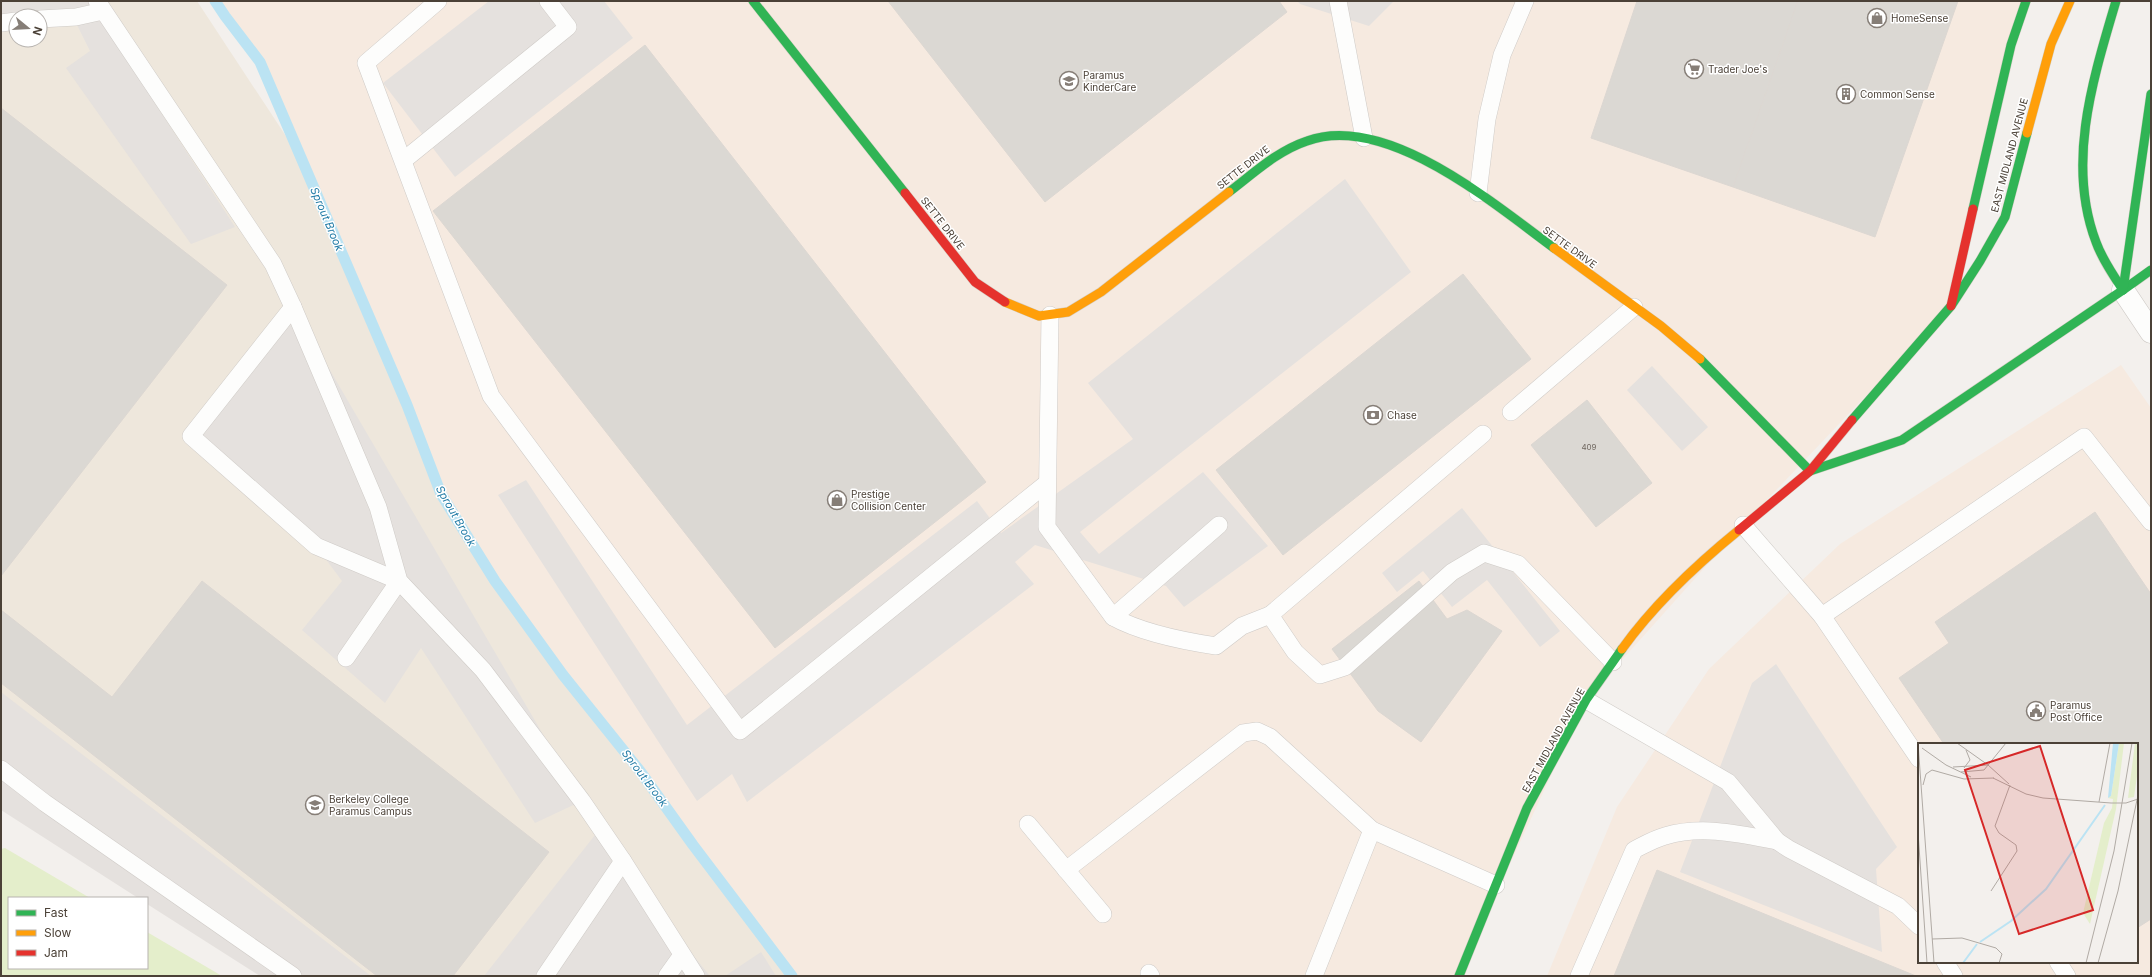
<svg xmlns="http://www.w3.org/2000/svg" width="2152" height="977" font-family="Inter,sans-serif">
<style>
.commercial{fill:#f6eae0;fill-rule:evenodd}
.education{fill:#eee7dc;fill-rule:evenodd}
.green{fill:#e4eecb}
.parking{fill:#e5e1de}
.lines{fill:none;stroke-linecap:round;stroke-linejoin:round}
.stream{stroke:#bbe3f3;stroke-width:11}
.building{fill:#dbd8d3;stroke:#dcd7d2}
.lane-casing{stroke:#cfcbc7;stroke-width:18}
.street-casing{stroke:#cfcbc7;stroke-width:23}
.fast-casing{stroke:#d3cdc3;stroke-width:10}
.slow-casing{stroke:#d3cdc3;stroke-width:10}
.jam-casing{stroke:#d3cdc3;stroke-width:10}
.lane{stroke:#fdfdfc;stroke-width:17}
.street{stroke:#fdfdfc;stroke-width:22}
.fast{stroke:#30b455;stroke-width:9}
.slow{stroke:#ff9f0a;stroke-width:9}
.jam{stroke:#e5322d;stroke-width:9}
.labels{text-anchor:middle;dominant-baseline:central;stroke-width:3;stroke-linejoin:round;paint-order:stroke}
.number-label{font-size:8px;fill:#706860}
.poi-label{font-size:10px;fill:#4b4137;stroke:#fff;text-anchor:start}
.street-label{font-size:10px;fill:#4b4137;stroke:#fff}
.water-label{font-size:11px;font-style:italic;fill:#247da7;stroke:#fff}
.inset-river{fill:none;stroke:#bbe3f3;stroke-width:2}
.inset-road{fill:none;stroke:#b0aaa4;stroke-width:1}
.view{fill:#d62828;fill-opacity:0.15;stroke:#d62828;stroke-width:2}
.inset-edge{fill:none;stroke:#4b4137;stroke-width:2}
</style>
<rect width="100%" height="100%" fill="#f3f0ed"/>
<g class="commercial">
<polygon points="215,1 2026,1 1951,306 1743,525 1586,700 1458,976 790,976 640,771 563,675 441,494 407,405 260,62 225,16"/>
<path d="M2121,365l30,43v568h-604l70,-169 92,-138 131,-125zM1919,744h218v218h-218z"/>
</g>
<path class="education" d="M1,1h196l102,155 142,338 122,181 77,96 150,205h-481l-308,-205zM16,16h24v24h-24z"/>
<polygon class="green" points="5,848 90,898 9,898 9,968 147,968 147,932 222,976 1,976 1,849"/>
<g class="parking">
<polygon points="1,1 89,1 235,227 191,244 66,68 90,51 73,17 16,16 1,31"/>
<polygon points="489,1 604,1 633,38 455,177 383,83"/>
<polygon points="1297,1 1394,1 1369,26 1300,4"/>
<polygon points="1345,179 1411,272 1080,532 1099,554 1203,472 1268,546 1184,607 1166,586 1035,545 1015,562 1034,584 747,802 732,774 697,801 498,495 526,480 687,725 977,501 1001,533 1133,439 1088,383"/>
<polygon points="293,307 582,801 535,823 421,648 385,703 302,630 342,581 316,546 191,436"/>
<polygon points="1652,366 1708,427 1682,451 1627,390"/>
<polygon points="1462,508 1560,631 1540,647 1487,580 1452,607 1423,571 1397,592 1382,573"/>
<polygon points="1776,664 1897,847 1876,869 1882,952 1680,872 1752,683"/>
<polygon points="1,692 371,976 260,976 147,904 147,898 138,898 1,810"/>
<polygon points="595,835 710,976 484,976"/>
<polygon points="761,952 776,976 725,976"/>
</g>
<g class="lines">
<polyline class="stream" points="215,1 225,16 260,62 407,405 441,494 495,581 563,675 640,771 693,845 792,976"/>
</g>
<g class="building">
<polygon points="888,1 1279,1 1287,12 1045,202"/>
<polygon points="1637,1 1798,1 1733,187 1591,138"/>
<polygon points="1798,1 1958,1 1875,237 1733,187"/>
<polygon points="645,45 986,482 775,648 433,211"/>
<polygon points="1,108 227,285 1,576"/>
<polygon points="1463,274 1531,359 1283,555 1216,470"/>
<polygon points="1587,400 1652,483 1596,527 1531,445"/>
<polygon points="2095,512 2151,594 2151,919 2137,928 2137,744 1944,744 1899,678 1949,643 1935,622"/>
<polygon points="202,581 549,852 453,976 377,976 1,683 1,610 112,697"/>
<polygon points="1419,581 1447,619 1467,610 1502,631 1421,742 1378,711 1332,649"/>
<polygon points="1657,870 1916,976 1614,976"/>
</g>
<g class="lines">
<g class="lane-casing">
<g id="lane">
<polyline points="97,1 273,264 293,307 378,507 399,581 483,670 582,801 623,861 696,976"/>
<polyline points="438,1 366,63 491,396 740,731 1047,483"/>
<polyline points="1338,1 1364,138"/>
<polyline points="40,19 76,17 103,11"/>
<polyline points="1,23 16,21"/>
<polyline points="404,160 568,27 548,1"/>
<polyline points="1478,193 1487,119 1502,55 1525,1"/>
<polyline points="293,307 191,436 316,546 399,581 346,658"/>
<polyline points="1050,315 1047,527 1113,617 1219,525"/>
<polyline points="1511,412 1634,307"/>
<polyline points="1743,525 1822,616 1919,759"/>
<polyline points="1270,615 1483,434"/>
<polyline points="1822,616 2084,437 2151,522"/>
<path d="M1113,617c29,16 70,24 103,29l26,-20 28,-11 25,37 25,23 25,-8 107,-95 32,-19 34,11 95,98"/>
<polyline points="1586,700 1728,782 1777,841 1789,849 1898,906 1919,926"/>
<polyline points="1,769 45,803 293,976"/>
<polyline points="1028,824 1103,914"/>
<polyline points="1066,870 1243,733 1257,731 1270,737 1372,830 1496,885"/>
<polyline points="1945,962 1954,976"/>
<polyline points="2058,962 2067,976"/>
<polyline points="1149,973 1151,976"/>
<polyline points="545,976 623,861"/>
<polyline points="667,976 682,955"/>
<polyline points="1314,976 1372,830"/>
<path d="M1579,976l55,-126c10,-5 20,-11 31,-14 37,-11 75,-2 112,5"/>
</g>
</g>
<g class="street-casing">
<polyline id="street" points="2123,290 2151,332"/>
</g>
<g class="fast-casing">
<g id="fast">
<polyline points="753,1 905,193"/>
<path d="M2116,1c-23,78 -50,162 -20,241 6,17 17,33 27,48"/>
<path d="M1229,192c25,-19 48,-41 78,-51 79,-29 187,63 247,107"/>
<polyline points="1973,209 2011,45 2026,1"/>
<polyline points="2123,290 2151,270"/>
<polyline points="1700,359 1810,471"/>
<polyline points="1852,420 1951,306 1980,261 2005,217 2027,133"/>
<polyline points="1810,471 1902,440 2123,290 2151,94"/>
<polyline points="1459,976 1527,808 1586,700 1622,649"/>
</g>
</g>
<g class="slow-casing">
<g id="slow">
<polyline points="2027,133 2051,44 2070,1"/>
<polyline points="1554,248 1661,326 1700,359"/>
<polyline points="1005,302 1039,316 1068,312 1101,292 1229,192"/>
<path d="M1622,649c33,-46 74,-84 117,-119"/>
</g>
</g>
<g class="jam-casing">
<g id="jam">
<polyline points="905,193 975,282 1005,302"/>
<polyline points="1951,306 1973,209"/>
<polyline points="1739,530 1810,471 1852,420"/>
</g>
</g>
<use href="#lane" class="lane"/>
<use href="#street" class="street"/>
<use href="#fast" class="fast"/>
<use href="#slow" class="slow"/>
<use href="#jam" class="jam"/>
</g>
<defs>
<g id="shop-ring" transform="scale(1)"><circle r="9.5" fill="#fff" stroke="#867e77" stroke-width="1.5"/><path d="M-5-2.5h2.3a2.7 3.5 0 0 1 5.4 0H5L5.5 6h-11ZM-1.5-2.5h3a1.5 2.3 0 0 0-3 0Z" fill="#867e77"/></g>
<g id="supermarket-ring" transform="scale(1)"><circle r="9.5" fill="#fff" stroke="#867e77" stroke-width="1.5"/><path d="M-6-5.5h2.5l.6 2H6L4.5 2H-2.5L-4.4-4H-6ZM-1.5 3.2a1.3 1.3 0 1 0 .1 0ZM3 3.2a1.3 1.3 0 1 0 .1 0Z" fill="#867e77"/></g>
<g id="school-ring" transform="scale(1)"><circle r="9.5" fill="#fff" stroke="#867e77" stroke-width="1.5"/><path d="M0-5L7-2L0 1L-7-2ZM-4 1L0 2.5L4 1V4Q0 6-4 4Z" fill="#867e77"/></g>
<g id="building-ring" transform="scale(1)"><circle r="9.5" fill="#fff" stroke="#867e77" stroke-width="1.5"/><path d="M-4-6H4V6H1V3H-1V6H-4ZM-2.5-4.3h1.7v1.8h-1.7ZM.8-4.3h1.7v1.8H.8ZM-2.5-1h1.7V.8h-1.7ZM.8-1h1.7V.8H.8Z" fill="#867e77"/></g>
<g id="bank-ring" transform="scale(1)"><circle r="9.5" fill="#fff" stroke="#867e77" stroke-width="1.5"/><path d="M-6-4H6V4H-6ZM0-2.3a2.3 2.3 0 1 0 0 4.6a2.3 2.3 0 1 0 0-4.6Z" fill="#867e77"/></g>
<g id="civic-ring" transform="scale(1)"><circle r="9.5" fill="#fff" stroke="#867e77" stroke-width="1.5"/><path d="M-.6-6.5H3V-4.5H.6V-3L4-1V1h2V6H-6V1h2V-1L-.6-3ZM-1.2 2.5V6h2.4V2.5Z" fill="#867e77"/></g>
<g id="university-ring" transform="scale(1)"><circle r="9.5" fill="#fff" stroke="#867e77" stroke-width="1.5"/><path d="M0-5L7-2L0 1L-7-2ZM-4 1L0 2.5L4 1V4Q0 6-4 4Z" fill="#867e77"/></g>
</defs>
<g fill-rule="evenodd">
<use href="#shop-ring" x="1877" y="18"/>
<use href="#supermarket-ring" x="1694" y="69"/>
<use href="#school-ring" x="1069" y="81"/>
<use href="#building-ring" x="1846" y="94"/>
<use href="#bank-ring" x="1373" y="415"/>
<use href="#shop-ring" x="837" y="500"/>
<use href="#civic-ring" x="2036" y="711"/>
<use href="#university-ring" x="315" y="805"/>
</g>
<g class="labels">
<g class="number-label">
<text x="1589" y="447">409</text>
</g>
<g class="poi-label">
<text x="1891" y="18">HomeSense</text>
<text x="1708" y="69">Trader Joe's</text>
<text x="1083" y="75">Paramus<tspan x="1083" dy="12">KinderCare</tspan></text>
<text x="1860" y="94">Common Sense</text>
<text x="1387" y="415">Chase</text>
<text x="851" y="494">Prestige<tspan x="851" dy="12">Collision Center</tspan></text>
<text x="2050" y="705">Paramus<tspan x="2050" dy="12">Post Office</tspan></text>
<text x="329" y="799">Berkeley College<tspan x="329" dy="12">Paramus Campus</tspan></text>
</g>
<g class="street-label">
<text transform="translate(2009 155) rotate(-75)">EAST MIDLAND AVENUE</text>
<text transform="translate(1243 167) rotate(-38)">SETTE DRIVE</text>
<text transform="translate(943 223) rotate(52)">SETTE DRIVE</text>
<text transform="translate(1570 247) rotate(36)">SETTE DRIVE</text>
<text transform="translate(1553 740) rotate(-61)">EAST MIDLAND AVENUE</text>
</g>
<g class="water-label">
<text transform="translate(327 219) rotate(67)">Sprout Brook</text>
<text transform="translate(456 516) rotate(60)">Sprout Brook</text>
<text transform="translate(645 778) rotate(53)">Sprout Brook</text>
</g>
</g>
<g transform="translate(1918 743)">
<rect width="220" height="220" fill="#f3f0ed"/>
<path d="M201,0h5l-8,66 -26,115 -7,-11 21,-90 8,-15 1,-9 -5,-1 3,-2zM217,0h3v26l-4,28 -6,1z" fill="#e4eecb"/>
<path d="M195,0h6l-8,53 -3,2z" fill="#bbe3f3"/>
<path class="inset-river" d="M62,199l31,-21 35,-32 59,-84M45,220l14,-19"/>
<path class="inset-road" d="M0,0l16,220M39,0l31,22M4,5l24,17 25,12M35,24l35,-2 21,19M46,25l6,-8 -4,-10M43,29l23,-2 22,-27M75,35l33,16 17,4 68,5h15l12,-4M5,42l3,-11 6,-4 32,9 30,-1M181,59l11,-59M0,89l9,131M73,148l26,-40 -1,-6 -17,-12 -4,-7 15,-41M14,196l30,-1 34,10 6,6 -3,9M168,220l28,-112 18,-108M180,220l20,-72 20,-96"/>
<path class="view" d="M122,3l53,164 -74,24 -54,-164z"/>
<rect width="220" height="220" class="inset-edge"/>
</g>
<rect width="2152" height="977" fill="none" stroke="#4b4137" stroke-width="4"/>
<rect x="8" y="897" width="140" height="72" fill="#ffffff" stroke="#b7b3af"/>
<rect x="16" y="910" width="20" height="6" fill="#30b455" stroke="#b7b3af"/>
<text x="44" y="917" font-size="12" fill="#4b4137">Fast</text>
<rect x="16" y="930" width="20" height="6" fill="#ff9f0a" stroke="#b7b3af"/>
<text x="44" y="937" font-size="12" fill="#4b4137">Slow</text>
<rect x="16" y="950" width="20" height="6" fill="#e5322d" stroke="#b7b3af"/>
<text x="44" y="957" font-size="12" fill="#4b4137">Jam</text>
<g transform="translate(28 28) rotate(108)"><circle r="19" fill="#ffffff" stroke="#b7b3af"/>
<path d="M0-3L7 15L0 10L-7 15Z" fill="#867e77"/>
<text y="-6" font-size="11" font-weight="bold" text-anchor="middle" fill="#4b4137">N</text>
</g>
</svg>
